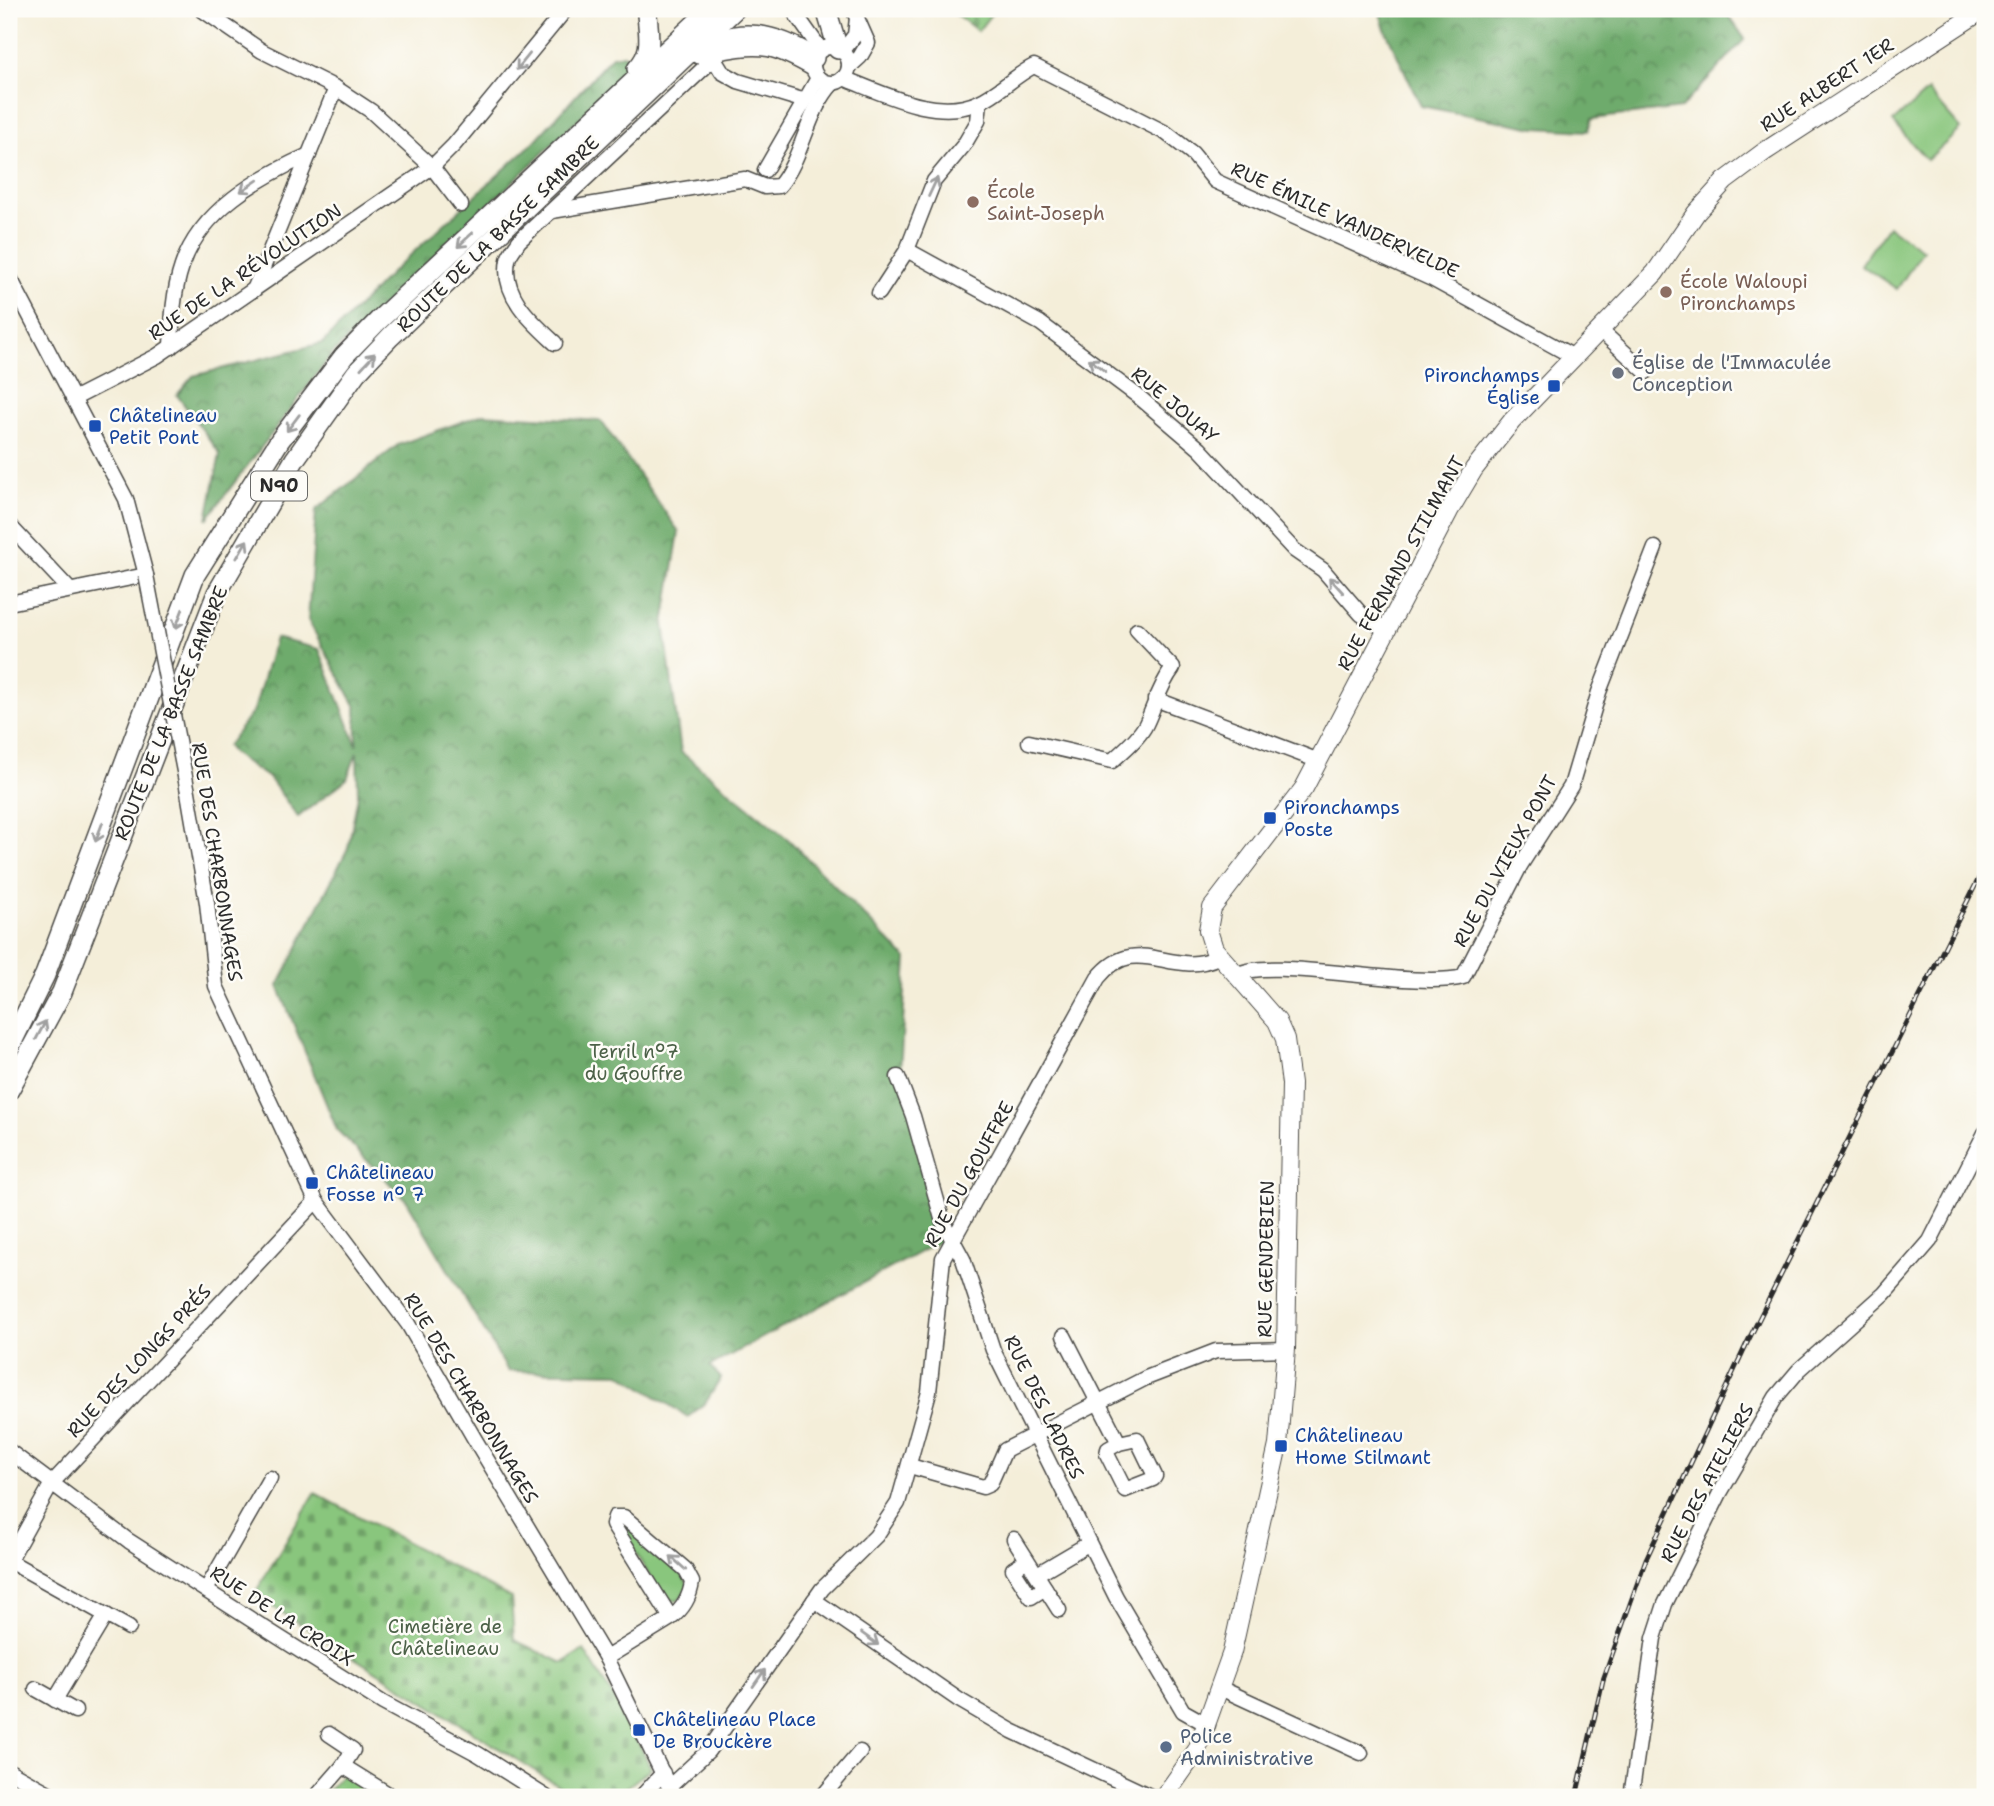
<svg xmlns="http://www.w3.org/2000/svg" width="1994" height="1806" font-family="'Shantell Sans',sans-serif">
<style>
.green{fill:#89c67d;stroke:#5a7854;stroke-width:2}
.forest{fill:url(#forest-crowns);stroke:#4c6b4c;stroke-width:2}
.cemetery{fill:url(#cemetery-stones);stroke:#5a7854;stroke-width:2}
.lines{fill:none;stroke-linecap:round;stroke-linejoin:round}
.minor-casing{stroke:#494845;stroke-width:17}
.major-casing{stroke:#494845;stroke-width:20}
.highway-casing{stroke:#494845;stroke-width:22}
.minor{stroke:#fff;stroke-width:14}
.major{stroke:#fff;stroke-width:18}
.highway{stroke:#fff;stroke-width:19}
.rail-casing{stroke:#2b2b2b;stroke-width:5}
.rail{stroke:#fdfcf7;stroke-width:2.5;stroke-dasharray:8;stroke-linecap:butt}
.minor-bridge-casing{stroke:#494845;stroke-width:17;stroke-linecap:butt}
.minor-bridge{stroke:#fff;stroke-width:14}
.oneway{stroke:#a0a0a0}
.education-dot{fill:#8d6e63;stroke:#fdfcf7;stroke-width:2.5}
.worship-dot{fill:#6b7280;stroke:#fdfcf7;stroke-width:2.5}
.transit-dot{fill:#1a4fb4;stroke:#fdfcf7;stroke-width:2.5}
.service-dot{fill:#5c6f8a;stroke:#fdfcf7;stroke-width:2.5}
.labels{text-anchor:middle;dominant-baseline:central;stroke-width:5;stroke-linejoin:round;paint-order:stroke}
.shield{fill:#fdfcf7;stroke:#6a6a68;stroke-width:2}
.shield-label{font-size:18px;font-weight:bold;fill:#2b2b2b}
.street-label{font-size:19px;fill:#2b2b2b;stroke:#fdfcf7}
.education-label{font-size:19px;fill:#785e54;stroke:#fdfcf7;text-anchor:start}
.worship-label{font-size:19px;fill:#5b616d;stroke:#fdfcf7;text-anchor:start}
.transit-label{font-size:19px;fill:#164399;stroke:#fdfcf7;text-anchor:start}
.park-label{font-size:19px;fill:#4c6148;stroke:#fdfcf7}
.service-label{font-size:19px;fill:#4e5e75;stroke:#fdfcf7;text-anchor:start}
</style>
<defs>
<pattern id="forest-crowns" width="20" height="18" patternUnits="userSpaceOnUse" patternTransform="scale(1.75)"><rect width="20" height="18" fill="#6eab6c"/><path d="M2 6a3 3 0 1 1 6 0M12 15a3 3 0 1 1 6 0" fill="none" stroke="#5b8b59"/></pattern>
<pattern id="cemetery-stones" width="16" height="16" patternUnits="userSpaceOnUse" patternTransform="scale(1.75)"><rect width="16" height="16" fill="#89c67d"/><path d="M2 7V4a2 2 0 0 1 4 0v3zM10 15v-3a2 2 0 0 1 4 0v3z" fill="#70a167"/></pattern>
</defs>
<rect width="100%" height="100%" fill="#fdfcf7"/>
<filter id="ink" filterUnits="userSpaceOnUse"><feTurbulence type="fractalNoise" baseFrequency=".0143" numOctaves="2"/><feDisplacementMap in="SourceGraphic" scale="14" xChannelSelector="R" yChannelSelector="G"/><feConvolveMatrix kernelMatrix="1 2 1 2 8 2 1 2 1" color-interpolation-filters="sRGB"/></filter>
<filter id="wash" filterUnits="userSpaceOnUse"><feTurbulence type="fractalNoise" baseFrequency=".00686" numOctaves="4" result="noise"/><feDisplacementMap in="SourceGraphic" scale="28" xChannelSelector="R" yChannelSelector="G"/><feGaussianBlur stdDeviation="1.57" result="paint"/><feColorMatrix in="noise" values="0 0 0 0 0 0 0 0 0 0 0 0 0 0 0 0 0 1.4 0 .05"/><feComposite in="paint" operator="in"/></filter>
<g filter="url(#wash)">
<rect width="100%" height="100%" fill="#f4eed9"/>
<g class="green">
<polygon points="1928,91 1961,129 1927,160 1893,122"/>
<polygon points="1888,226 1923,250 1897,289 1861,265"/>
<polygon points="627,1527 679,1569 689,1586 678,1601 663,1599 623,1532"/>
<polygon points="343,1774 349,1775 386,1797 322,1797"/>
</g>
<g class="forest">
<polygon points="1379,9 1724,9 1745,39 1681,108 1592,119 1588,131 1535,128 1421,106 1384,27"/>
<polygon points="624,54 629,58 628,72 333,353 207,519 220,454 177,395 193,376 323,343 393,271 534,142 612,56"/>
<polygon points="483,414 601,421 679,532 664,624 681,752 789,840 907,959 900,1072 946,1238 710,1366 721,1378 706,1402 688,1417 620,1373 508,1371 407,1201 337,1130 278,986 348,848 358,795 357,752 347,779 298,817 270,779 232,753 227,746 254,710 275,638 319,649 357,746 356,707 308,620 316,510 398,445"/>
</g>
<g class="cemetery">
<polygon points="949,9 995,9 978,31"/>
<polygon points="315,1493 511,1598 514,1640 563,1663 584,1650 626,1718 651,1768 615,1797 575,1796 254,1595"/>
</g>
</g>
<g filter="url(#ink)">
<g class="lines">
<g class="minor-casing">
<g id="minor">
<polyline points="201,9 262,51 336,88 371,111 432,167 461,205"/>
<polyline points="792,9 821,50"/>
<circle cx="831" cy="65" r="18"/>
<polyline points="842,52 855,35 857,18"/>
<polyline points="714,59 722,72 738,81 802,100"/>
<polyline points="849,67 860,57 868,43 853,9"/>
<path d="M843,78c40,15 94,44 136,24 20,-9 35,-26 55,-36l132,67 26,20 23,28 217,98 142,78"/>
<polyline points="765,170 818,78"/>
<path d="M552,211l193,-32 20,8 14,-1c25,-30 27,-74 54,-103"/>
<polyline points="907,250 1040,323 1139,397 1200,449 1294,550 1323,570 1361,614 1386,630"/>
<polyline points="9,276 126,499 146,575 9,603"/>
<polyline points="254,290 336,88"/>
<polyline points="879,293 907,250 934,181 964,145 978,121 980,102"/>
<polyline points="1599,329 1646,372"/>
<path d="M555,343c-23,-21 -54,-48 -47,-83 1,-6 8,-14 11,-19l202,-189c42,-9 55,-4 92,17"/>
<path d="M171,347c1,-26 2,-55 11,-81 18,-55 77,-89 127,-111"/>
<polyline points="73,399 157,356 432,167 454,145 566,9"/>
<polyline points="9,525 69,589"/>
<polyline points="1155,699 1319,761"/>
<path d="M1029,742l83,19c11,-10 28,-24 34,-37 9,-19 14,-39 27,-56l-36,-38"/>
<polyline points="188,792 207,903 216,986 316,1201 408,1324 474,1438 606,1658 674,1797"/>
<path d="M1237,975c30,-20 176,15 226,2l57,-111 51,-80 28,-94 56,-144"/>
<polyline points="898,1077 913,1116 943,1222 963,1259 993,1350 1116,1597 1183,1711 1208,1725"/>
<polyline points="1064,1336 1119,1443 1137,1439 1155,1476 1153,1479 1125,1490 1107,1454 1108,1449 1119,1443"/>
<polyline points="9,1451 129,1541 258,1624 383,1703 478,1754 546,1797"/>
<polyline points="910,1466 983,1487 990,1484 1005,1450 1146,1378 1216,1351 1286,1349"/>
<polyline points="1014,1539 1059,1610"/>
<polyline points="1027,1560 1013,1569 1031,1597 1045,1588"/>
<polyline points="9,1561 52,1483 316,1201"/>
<polyline points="9,1561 129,1628"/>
<polyline points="1037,1574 1088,1544"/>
<polyline points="206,1590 270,1478"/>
<polyline points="814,1600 959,1700 1012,1731 1152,1797"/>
<path d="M606,1658l65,-40c12,-9 19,-21 21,-36l-7,-13 -54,-46 -7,-6h-9l-2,8 58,93"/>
<polyline points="1220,1688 1361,1753"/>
<polyline points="36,1689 75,1711"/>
<polyline points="55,1700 106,1615"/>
<polyline points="329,1734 353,1750 343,1766"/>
<polyline points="9,1771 56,1797"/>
<path d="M669,1787l39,-36 114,-162 54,-53 22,-33 31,-111 14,-134 155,-280c39,-48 73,2 120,-21"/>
<polyline points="316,1797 343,1766 393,1797"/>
<polyline points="641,1797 663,1773"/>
<polyline points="822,1797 860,1752"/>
<polyline points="1631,1797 1654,1638 1665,1604 1720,1493 1776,1397 1799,1370 1884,1294 1930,1241 1985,1133"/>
</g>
</g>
<g class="major-casing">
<polyline id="major" points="1164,1797 1197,1750 1232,1652 1278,1445 1286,1349 1291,1084 1285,1039 1277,1021 1214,949 1208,930 1212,908 1304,788 1449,511 1474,469 1512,421 1655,273 1696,213 1725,181 1764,152 1984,9"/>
</g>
<g class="highway-casing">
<g id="highway">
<polyline points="826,9 838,49"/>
<path d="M699,54c35,-32 80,-19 115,4"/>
<path d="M637,69c16,-17 12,-32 10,-54"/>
<polyline points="9,1048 45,975 195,575 280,440 344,356 379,320 711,9"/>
<polyline points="9,1090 62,992 217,593 295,459 356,373 390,337 735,9"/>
</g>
</g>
<use href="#minor" class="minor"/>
<use href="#major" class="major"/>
<use href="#highway" class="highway"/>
<g class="rail-casing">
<polyline id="rail" points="1576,1797 1603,1680 1646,1559 1747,1343 1985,866"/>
</g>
<use href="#rail" class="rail"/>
<g class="minor-bridge-casing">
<polyline id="minor-bridge" points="146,575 188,792"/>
</g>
<use href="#minor-bridge" class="minor-bridge"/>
</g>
<defs><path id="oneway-shaft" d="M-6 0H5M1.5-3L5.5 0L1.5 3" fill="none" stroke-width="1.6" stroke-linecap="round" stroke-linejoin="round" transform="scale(1.75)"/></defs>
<g class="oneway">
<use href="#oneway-shaft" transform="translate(523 62) rotate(129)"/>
<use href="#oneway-shaft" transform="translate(249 186) rotate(146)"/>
<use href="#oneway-shaft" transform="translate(933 187) rotate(-65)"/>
<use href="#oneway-shaft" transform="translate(465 240) rotate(137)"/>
<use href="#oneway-shaft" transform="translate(368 361) rotate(-47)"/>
<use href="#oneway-shaft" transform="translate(1097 365) rotate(-142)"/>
<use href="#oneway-shaft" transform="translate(293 423) rotate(127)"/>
<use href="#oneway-shaft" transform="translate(242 549) rotate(-60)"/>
<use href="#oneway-shaft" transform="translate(1336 585) rotate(-132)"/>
<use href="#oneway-shaft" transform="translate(179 619) rotate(111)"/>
<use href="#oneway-shaft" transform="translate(99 832) rotate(111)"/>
<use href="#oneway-shaft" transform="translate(41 1030) rotate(-62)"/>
<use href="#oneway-shaft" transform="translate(678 1563) rotate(-138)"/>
<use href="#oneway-shaft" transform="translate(870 1639) rotate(36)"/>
<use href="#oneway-shaft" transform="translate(759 1678) rotate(-55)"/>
</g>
</g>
<g class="education-dot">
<circle cx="973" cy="202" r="7"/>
<circle cx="1666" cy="292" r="7"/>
</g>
<circle class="worship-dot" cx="1618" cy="373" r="7"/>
<g class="transit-dot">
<rect x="1547" y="379" width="14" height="14" rx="3.5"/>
<rect x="88" y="419" width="14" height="14" rx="3.5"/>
<rect x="1263" y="811" width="14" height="14" rx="3.5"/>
<rect x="305" y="1176" width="14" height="14" rx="3.5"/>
<rect x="1274" y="1439" width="14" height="14" rx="3.5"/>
<rect x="632" y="1723" width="14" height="14" rx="3.5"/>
</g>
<circle class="service-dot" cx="1166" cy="1747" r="7"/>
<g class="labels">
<rect class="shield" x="251" y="471.5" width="56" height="29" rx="5"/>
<g class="shield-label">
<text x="279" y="486">N90</text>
</g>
<g class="street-label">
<text transform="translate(1827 85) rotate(-33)">RUE ALBERT 1ER</text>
<text transform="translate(1345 220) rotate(25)">RUE ÉMILE VANDERVELDE</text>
<text transform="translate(498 234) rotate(-44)">ROUTE DE LA BASSE SAMBRE</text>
<text transform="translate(245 272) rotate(-34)">RUE DE LA RÉVOLUTION</text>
<text transform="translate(1175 405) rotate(40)">RUE JOUAY</text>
<text transform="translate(1401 563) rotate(-61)">RUE FERNAND STILMANT</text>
<text transform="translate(171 713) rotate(-68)">ROUTE DE LA BASSE SAMBRE</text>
<text transform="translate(1505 861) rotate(-61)">RUE DU VIEUX PONT</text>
<text transform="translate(217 862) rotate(81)">RUE DES CHARBONNAGES</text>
<text transform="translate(969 1174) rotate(-61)">RUE DU GOUFFRE</text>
<text transform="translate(1266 1259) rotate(-89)">RUE GENDEBIEN</text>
<text transform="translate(139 1361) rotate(-47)">RUE DES LONGS PRÉS</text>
<text transform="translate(471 1398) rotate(59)">RUE DES CHARBONNAGES</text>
<text transform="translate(1044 1407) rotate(64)">RUE DES LADRES</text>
<text transform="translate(1707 1483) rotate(-62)">RUE DES ATELIERS</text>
<text transform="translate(282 1616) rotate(33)">RUE DE LA CROIX</text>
</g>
<g class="education-label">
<text x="987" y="191">École<tspan x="987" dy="22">Saint-Joseph</tspan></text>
<text x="1680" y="281">École Waloupi<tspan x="1680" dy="22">Pironchamps</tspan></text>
</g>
<g class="worship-label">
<text x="1632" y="362">Église de l'Immaculée<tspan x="1632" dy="22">Conception</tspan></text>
</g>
<g class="transit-label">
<text x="1540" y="375" text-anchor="end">Pironchamps<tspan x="1540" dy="22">Église</tspan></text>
<text x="109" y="415">Châtelineau<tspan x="109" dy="22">Petit Pont</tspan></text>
<text x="1284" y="807">Pironchamps<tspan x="1284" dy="22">Poste</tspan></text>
<text x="326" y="1172">Châtelineau<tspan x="326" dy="22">Fosse n° 7</tspan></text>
<text x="1295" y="1435">Châtelineau<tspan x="1295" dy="22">Home Stilmant</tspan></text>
<text x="653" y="1719">Châtelineau Place<tspan x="653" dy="22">De Brouckère</tspan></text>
</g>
<g class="park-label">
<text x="634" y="1051">Terril n°7<tspan x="634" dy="22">du Gouffre</tspan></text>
<text x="445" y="1626">Cimetière de<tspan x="445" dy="22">Châtelineau</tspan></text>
</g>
<g class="service-label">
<text x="1180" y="1736">Police<tspan x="1180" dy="22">Administrative</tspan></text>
</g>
</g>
<rect width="1994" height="1806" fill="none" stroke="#fdfcf7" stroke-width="35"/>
</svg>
